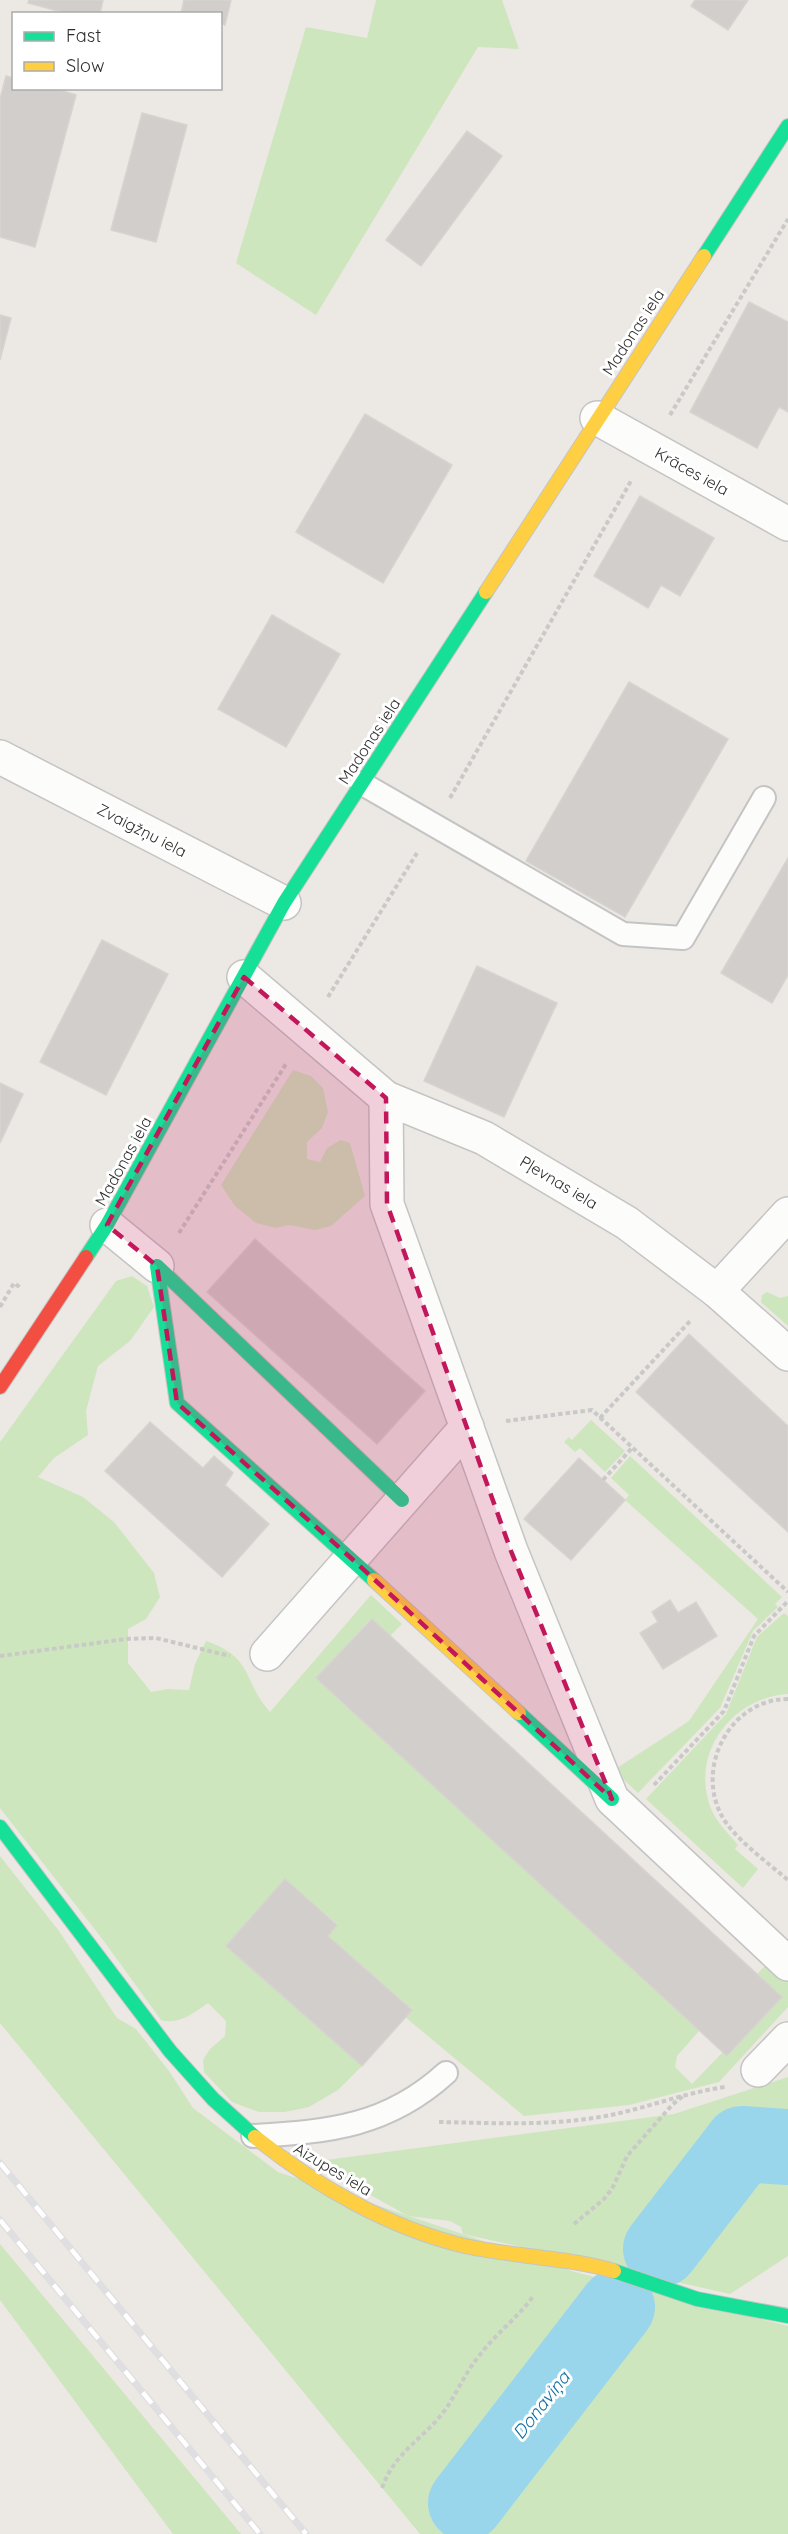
<svg xmlns="http://www.w3.org/2000/svg" width="788" height="2534" font-family="Quicksand,sans-serif">
<style>
.green{fill:#cee6be}
.lines{fill:none;stroke-linecap:round;stroke-linejoin:round}
.river{stroke:#99d6ec;stroke-width:76}
.building{fill:#d1cecb;stroke:#d7d4d0;stroke-width:1.5}
.lane-casing{stroke:#c5c4c5;stroke-width:26}
.street-casing{stroke:#c5c4c5;stroke-width:36}
.fast-casing{stroke:#c5c4c5;stroke-width:16}
.slow-casing{stroke:#c5c4c5;stroke-width:16}
.jam-casing{stroke:#c5c4c5;stroke-width:16}
.path{stroke:#c9c9c8;stroke-width:4;stroke-dasharray:4.5 3;stroke-linecap:butt}
.lane{stroke:#fcfcfb;stroke-width:22}
.street{stroke:#fcfcfb;stroke-width:33}
.fast{stroke:#16e098;stroke-width:14}
.slow{stroke:#ffcf43;stroke-width:14}
.jam{stroke:#f24e42;stroke-width:14}
.rail-casing{stroke:#dfdfe1;stroke-width:7}
.rail{stroke:#fff;stroke-width:4.5;stroke-dasharray:14;stroke-linecap:butt}
.marked{fill:#c2185b;fill-opacity:0.2;stroke:#c2185b;stroke-width:4.5;stroke-dasharray:12 8;stroke-linejoin:round}
.labels{text-anchor:middle;dominant-baseline:central;stroke-width:6;stroke-linejoin:round;paint-order:stroke}
.street-label{font-size:16px;fill:#2e2e2e;stroke:#fff}
.water-label{font-size:18px;font-style:italic;fill:#0d6fa3;stroke:#fff}
</style>
<rect width="100%" height="100%" fill="#ece8e4"/>
<g class="green">
<polygon points="376,0 502,0 519,49 478,47 316,315 236,263 306,27 367,38"/>
<polygon points="293,1070 311,1076 323,1088 328,1112 322,1128 307,1142 307,1159 320,1162 327,1148 341,1140 350,1143 365,1196 331,1226 315,1230 289,1225 276,1228 256,1223 235,1206 221,1185"/>
<path d="M132,1276l15,10 7,21 -24,34 -32,25 -12,45 2,24 -34,23 -16,19 45,20 31,25 40,51 6,24 -14,22 -18,10v34l23,29 17,-3 21,1 6,-26 11,-23c49,17 36,40 64,71l101,-117 31,29 -12,12 -19,-17 -54,59 382,353 -22,25 -2,11 17,17 31,-32 5,4 54,-59 -25,-23 11,-11 20,16v28l-69,75 -90,23 -105,11 -119,-99 7,-8 -84,-73 9,-12 -52,-45 -59,67 136,120 -24,24 -29,17 -24,5h-26l-27,-10 -28,-30 -1,-12 7,-11 15,-13 1,-15 -18,-18c-15,10 -28,22 -47,17l-58,-80 -103,-132v-366l116,-161z"/>
<polygon points="767,1292 780,1298 788,1296 788,1326 761,1302 762,1295"/>
<polygon points="591,1420 625,1451 605,1472 580,1448 575,1452 564,1442 569,1437 572,1440"/>
<polygon points="630,1456 782,1597 775,1604 778,1607 753,1631 720,1708 638,1793 624,1780 617,1768 689,1721 758,1619 625,1500 629,1495 611,1478"/>
<path d="M784,1613l4,3v78c-57,3 -100,62 -76,117 6,13 17,23 26,34l-3,4 23,20 -15,19 -97,-89 80,-85 31,-77z"/>
<polygon points="0,1856 59,1931 117,2018 136,2029 169,2071 193,2108 278,2172 575,2272 788,2326 788,2534 420,2534 0,2023"/>
<polygon points="788,2077 788,2256 730,2294 463,2234 461,2227 450,2221 408,2216 310,2161 311,2156 326,2160 674,2114"/>
<polygon points="0,2244 241,2534 173,2534 0,2300"/>
</g>
<g class="lines">
<g class="river">
<polyline points="661,2249 742,2144 788,2147"/>
<polyline points="466,2503 617,2307"/>
</g>
</g>
<g class="building">
<polygon points="29,0 103,0 100,14 69,14 28,3"/>
<polygon points="184,0 231,0 225,25 220,23 220,14 181,13"/>
<polygon points="695,0 748,0 728,30 691,6"/>
<polygon points="6,76 14,78 14,88 54,88 76,95 35,247 0,237 0,99"/>
<polygon points="142,113 187,125 156,242 111,230"/>
<polygon points="467,131 502,156 421,266 386,240"/>
<polygon points="749,302 788,322 788,412 779,407 757,448 690,412"/>
<polygon points="0,315 11,318 0,360"/>
<polygon points="365,414 452,465 383,583 296,532"/>
<polygon points="640,496 714,538 680,596 661,585 648,608 594,576"/>
<polygon points="272,615 340,654 286,747 218,709"/>
<polygon points="629,682 728,739 625,917 526,861"/>
<polygon points="788,858 788,975 772,1003 721,973"/>
<polygon points="102,940 168,974 106,1095 40,1062"/>
<polygon points="477,966 557,1003 504,1117 424,1081"/>
<polygon points="0,1083 23,1094 0,1143"/>
<polygon points="255,1239 425,1391 377,1444 207,1292"/>
<polygon points="689,1334 788,1426 788,1532 636,1392"/>
<polygon points="150,1422 203,1468 214,1456 233,1473 225,1485 269,1524 222,1577 105,1471"/>
<polygon points="579,1458 625,1500 571,1560 524,1519"/>
<polygon points="670,1600 678,1613 696,1602 717,1636 663,1669 640,1633 658,1622 652,1612"/>
<polygon points="372,1619 782,1997 727,2056 316,1678"/>
<polygon points="285,1879 337,1925 328,1936 412,2010 362,2066 226,1946"/>
</g>
<g class="lines">
<g class="lane-casing">
<g id="lane">
<polyline points="361,783 623,934 683,938 764,798"/>
<path d="M253,2136c76,-4 135,-10 193,-63"/>
</g>
</g>
<g class="street-casing">
<g id="street">
<polyline points="597,418 788,524"/>
<polyline points="0,757 284,903"/>
<polyline points="244,977 386,1098 484,1138 627,1223 717,1291 788,1354"/>
<polyline points="386,1098 387,1204 511,1551 612,1799 788,1964"/>
<polyline points="107,1225 157,1266"/>
<polyline points="717,1291 788,1214"/>
<polyline points="267,1654 467,1427"/>
<polyline points="758,2070 788,2039"/>
</g>
</g>
<g class="fast-casing">
<g id="fast">
<polyline points="704,256 788,126"/>
<polyline points="86,1257 107,1225 284,903 486,592"/>
<polyline points="374,1580 177,1403 157,1266 402,1500"/>
<polyline points="519,1713 612,1799"/>
<polyline points="0,1827 170,2051 213,2099 255,2137"/>
<polyline points="614,2271 697,2299 788,2316"/>
</g>
</g>
<g class="slow-casing">
<g id="slow">
<polyline points="486,592 704,256"/>
<polyline points="374,1580 519,1713"/>
<path d="M255,2137c61,49 134,91 210,109 50,11 101,11 149,25"/>
</g>
</g>
<g class="jam-casing">
<polyline id="jam" points="0,1387 86,1257"/>
</g>
<g class="path">
<polyline points="670,415 788,219"/>
<polyline points="450,798 631,481"/>
<polyline points="328,997 417,853"/>
<polyline points="179,1233 286,1064"/>
<polyline points="0,1307 14,1283 21,1288"/>
<polyline points="600,1418 691,1320"/>
<polyline points="506,1421 592,1410 788,1592"/>
<polyline points="603,1480 632,1448"/>
<polyline points="0,1656 126,1639 156,1638 230,1656"/>
<path d="M788,1699c-61,0 -97,76 -61,125 16,21 41,39 61,56"/>
<polyline points="654,1785 724,1711 754,1636 788,1601"/>
<path d="M439,2122c54,1 107,4 161,-5 42,-7 82,-24 125,-30"/>
<polyline points="574,2224 604,2199 612,2189 627,2156 672,2105 683,2096"/>
<path d="M382,2488c13,-37 41,-48 63,-78 12,-17 20,-37 34,-54 16,-22 39,-38 55,-61"/>
</g>
<use href="#lane" class="lane"/>
<use href="#street" class="street"/>
<use href="#fast" class="fast"/>
<use href="#slow" class="slow"/>
<use href="#jam" class="jam"/>
<g class="rail-casing">
<g id="rail">
<polyline points="0,2163 306,2534"/>
<polyline points="0,2220 260,2534"/>
</g>
</g>
<use href="#rail" class="rail"/>
</g>
<path class="marked" d="M244,977l142,121 1,106 124,347 101,248 -261,-241 -174,-155 -20,-137 -50,-41z"/>
<g class="labels">
<g class="street-label">
<text transform="translate(633 332) rotate(-57)">Madonas iela</text>
<text transform="translate(692 471) rotate(29)">Krāces iela</text>
<text transform="translate(369 741) rotate(-57)">Madonas iela</text>
<text transform="translate(142 830) rotate(27)">Zvaigžņu iela</text>
<text transform="translate(123 1161) rotate(-61)">Madonas iela</text>
<text transform="translate(559 1182) rotate(31)">Pļevnas iela</text>
<text transform="translate(333 2169) rotate(31)">Aizupes iela</text>
</g>
<g class="water-label">
<text transform="translate(541 2405) rotate(-52)">Donaviņa</text>
</g>
</g>
<rect x="12" y="12" width="210" height="78" fill="#ffffff" stroke="#ababab" stroke-width="1.5"/>
<rect x="24" y="32" width="30" height="9" fill="#16e098" stroke="#ababab" stroke-width="1.5"/>
<text x="66" y="42" font-size="18" fill="#2e2e2e">Fast</text>
<rect x="24" y="62" width="30" height="9" fill="#ffcf43" stroke="#ababab" stroke-width="1.5"/>
<text x="66" y="72" font-size="18" fill="#2e2e2e">Slow</text>
</svg>
